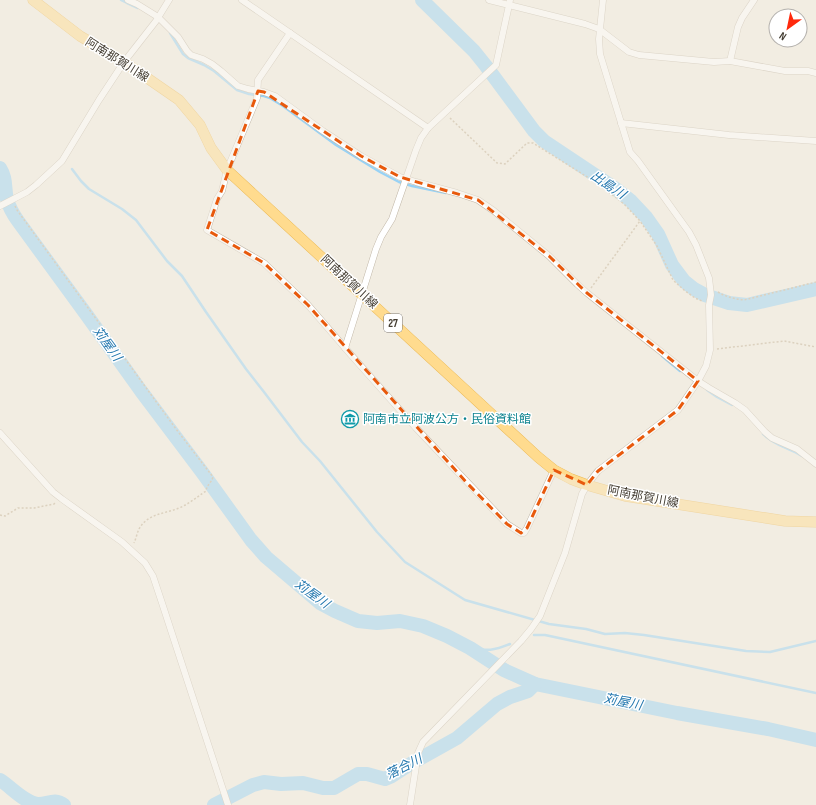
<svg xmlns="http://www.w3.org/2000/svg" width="816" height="805" font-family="'Sofia Sans Condensed','Noto Sans JP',sans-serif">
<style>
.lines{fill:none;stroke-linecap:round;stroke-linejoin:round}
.stream{stroke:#98d2f5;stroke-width:2.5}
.river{stroke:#98d2f5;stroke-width:14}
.minor-casing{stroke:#c1b7a7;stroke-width:7}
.primary-casing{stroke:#ecba56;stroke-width:11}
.path{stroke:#c1b094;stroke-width:1.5;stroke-dasharray:2 2;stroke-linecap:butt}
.minor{stroke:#fff;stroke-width:6}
.primary{stroke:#ffdb8e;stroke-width:10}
.marked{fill:none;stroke:#e8590c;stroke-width:3;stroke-dasharray:8 5;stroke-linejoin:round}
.labels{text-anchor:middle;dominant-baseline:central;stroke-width:3;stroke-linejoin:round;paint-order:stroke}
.shield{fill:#fff;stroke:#7c7770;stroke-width:1}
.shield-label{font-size:11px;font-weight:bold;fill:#443d32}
.street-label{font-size:12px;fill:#443d32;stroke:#fff}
.culture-label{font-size:12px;fill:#0d838f;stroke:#fff;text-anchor:start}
.water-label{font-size:13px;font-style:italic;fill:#2478af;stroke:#fff}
</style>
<rect width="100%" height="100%" fill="#f2ede2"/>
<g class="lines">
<g class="stream">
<polyline points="121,0 127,3 138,8"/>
<polyline points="170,33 183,54 188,58 204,65 214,71 237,90 249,94 264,96 270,98 283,106 336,145 380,172 399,182 412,186 446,193"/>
<polyline points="72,169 81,181 89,189 122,209 136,220 167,261 182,276 206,312 246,369 264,392 302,442 320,461 377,532 405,562 465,600 549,624 586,629 605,634 625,633 644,635 746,651 770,652 816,641"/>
<polyline points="662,356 680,371"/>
<polyline points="707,390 717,397 732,405"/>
<path d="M763,434c10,11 26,14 39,22"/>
<polyline points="534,635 545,635 816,693"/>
<path d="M470,648c18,3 23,3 40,-4"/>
</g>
<g class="river">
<polyline points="422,0 474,51 486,66 534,131 544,141 616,189 631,201 646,217 658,234 672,265 684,281 694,289 705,295 729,303 747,305 816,289"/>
<path d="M0,168c7,11 4,19 7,31 2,8 6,15 11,22l68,93 55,77 61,81 49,68 15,17 54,46 15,8 23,10 19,2 23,-2 23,5 24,10 23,12 34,22 31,14 142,29 91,16 48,11"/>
<path d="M0,780c11,7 24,22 37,24 10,1 17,-7 27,1"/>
<polyline points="214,805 253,785 264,782 281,784 303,783 323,788 334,788 358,774 367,774 385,779 392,776 412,763 457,738 497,704 510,697 528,691 535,684"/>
</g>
<g class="minor-casing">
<g id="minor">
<polyline points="128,0 137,4 158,17 178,37 187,51 191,55 203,59 212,64 221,71 238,86 248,89 264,92 275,96 323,131 361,156 400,177 416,182 457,193 478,200 494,211 549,256 577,284 587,293 698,381 709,388 735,403 745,410 765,432 772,438 797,449 816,464"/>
<polyline points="242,0 428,128"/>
<polyline points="510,0 509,5 585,24 599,29 629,52 639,55 714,62 730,61 785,71 808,71 816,73"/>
<polyline points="290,33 258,80 257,98 227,170 222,191 217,199 207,230 264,263 308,305 352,356 416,428 507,524 521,533 524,533 527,528 554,470"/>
<polyline points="730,61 738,27 742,18 754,0"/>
<polyline points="621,123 729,135 816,141"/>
<polyline points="0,206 27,192 36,185 62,161 99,100 124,62 156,21 169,0"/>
<polyline points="345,348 376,249 381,237 392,219 416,150 421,138 428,128 496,65 509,5 489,0"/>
<polyline points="0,433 53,492 62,499 122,542 145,563 153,576 162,603 228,805"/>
<polyline points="410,805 418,753 423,742 521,641 531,629 540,616 565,553 582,494 587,485 598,471 678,410 698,381 706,366 710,350 709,305 711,295 709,278 696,245 689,232 638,161 630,152 600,54 599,39 603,0"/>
</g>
</g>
<g class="primary-casing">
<polyline id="primary" points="33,0 80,36 124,62 179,100 200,125 211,148 227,170 538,457 554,470 571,479 587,485 625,496 785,521 816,522"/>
</g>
<g class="path">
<polyline points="450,118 497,163 505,164 527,143 533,143 600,185 624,204 640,221 657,246 673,280 684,290 695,298 702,301"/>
<path d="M15,206l2,4 159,219 37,48c-2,7 -6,7 -7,14 -9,6 -17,13 -27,17 -14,6 -31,5 -40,21 -2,4 -3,10 -5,14"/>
<polyline points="591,288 640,221"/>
<path d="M718,292c8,5 17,7 26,8l72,-18"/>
<polyline points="717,349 784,341 816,347"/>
<polyline points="0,515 5,516 18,508 34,508 54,504 56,502"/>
</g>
<use href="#minor" class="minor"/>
<use href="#primary" class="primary"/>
</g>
<path d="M0 0H816V805H0ZM258,91l6,1 97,64 39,21 78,23 71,56 38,37 111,88 -20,29 -80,61 -11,14 -33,-15 -27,58 -6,5 -14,-9 -41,-42 -158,-177 -44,-42 -57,-33z" fill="#f2ede2" fill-opacity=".55" fill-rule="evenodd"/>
<path class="marked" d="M258,91l6,1 97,64 39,21 78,23 71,56 38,37 111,88 -20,29 -80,61 -11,14 -33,-15 -27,58 -6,5 -14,-9 -41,-42 -158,-177 -44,-42 -57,-33z"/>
<defs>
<g id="museum-ring" transform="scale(0.9)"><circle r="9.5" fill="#fff" stroke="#0f9aa8" stroke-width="1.5"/><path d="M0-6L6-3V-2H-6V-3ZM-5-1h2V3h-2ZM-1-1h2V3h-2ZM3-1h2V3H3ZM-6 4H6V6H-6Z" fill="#0f9aa8"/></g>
</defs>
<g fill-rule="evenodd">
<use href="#museum-ring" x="350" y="419"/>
</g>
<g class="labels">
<rect class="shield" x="384" y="314" width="18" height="18" rx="3"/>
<g class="shield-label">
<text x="393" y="323">27</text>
</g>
<g class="street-label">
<text transform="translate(117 60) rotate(32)">阿南那賀川線</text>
<text transform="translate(349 282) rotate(43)">阿南那賀川線</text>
<text transform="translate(643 497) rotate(11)">阿南那賀川線</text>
</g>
<g class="culture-label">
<text x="363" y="419">阿南市立阿波公方・民俗資料館</text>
</g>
<g class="water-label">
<text transform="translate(608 185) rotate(34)">出島川</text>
<text transform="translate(107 344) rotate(54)">苅屋川</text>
<text transform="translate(312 594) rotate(36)">苅屋川</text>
<text transform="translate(623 702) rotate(11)">苅屋川</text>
<text transform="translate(404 767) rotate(-27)">落合川</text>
</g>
</g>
<g transform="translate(788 28) rotate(213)"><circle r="19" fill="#ffffff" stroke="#b4b1ad"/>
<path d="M0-3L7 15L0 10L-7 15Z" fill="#ff290c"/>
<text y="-6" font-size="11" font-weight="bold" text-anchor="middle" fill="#443d32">N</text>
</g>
</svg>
